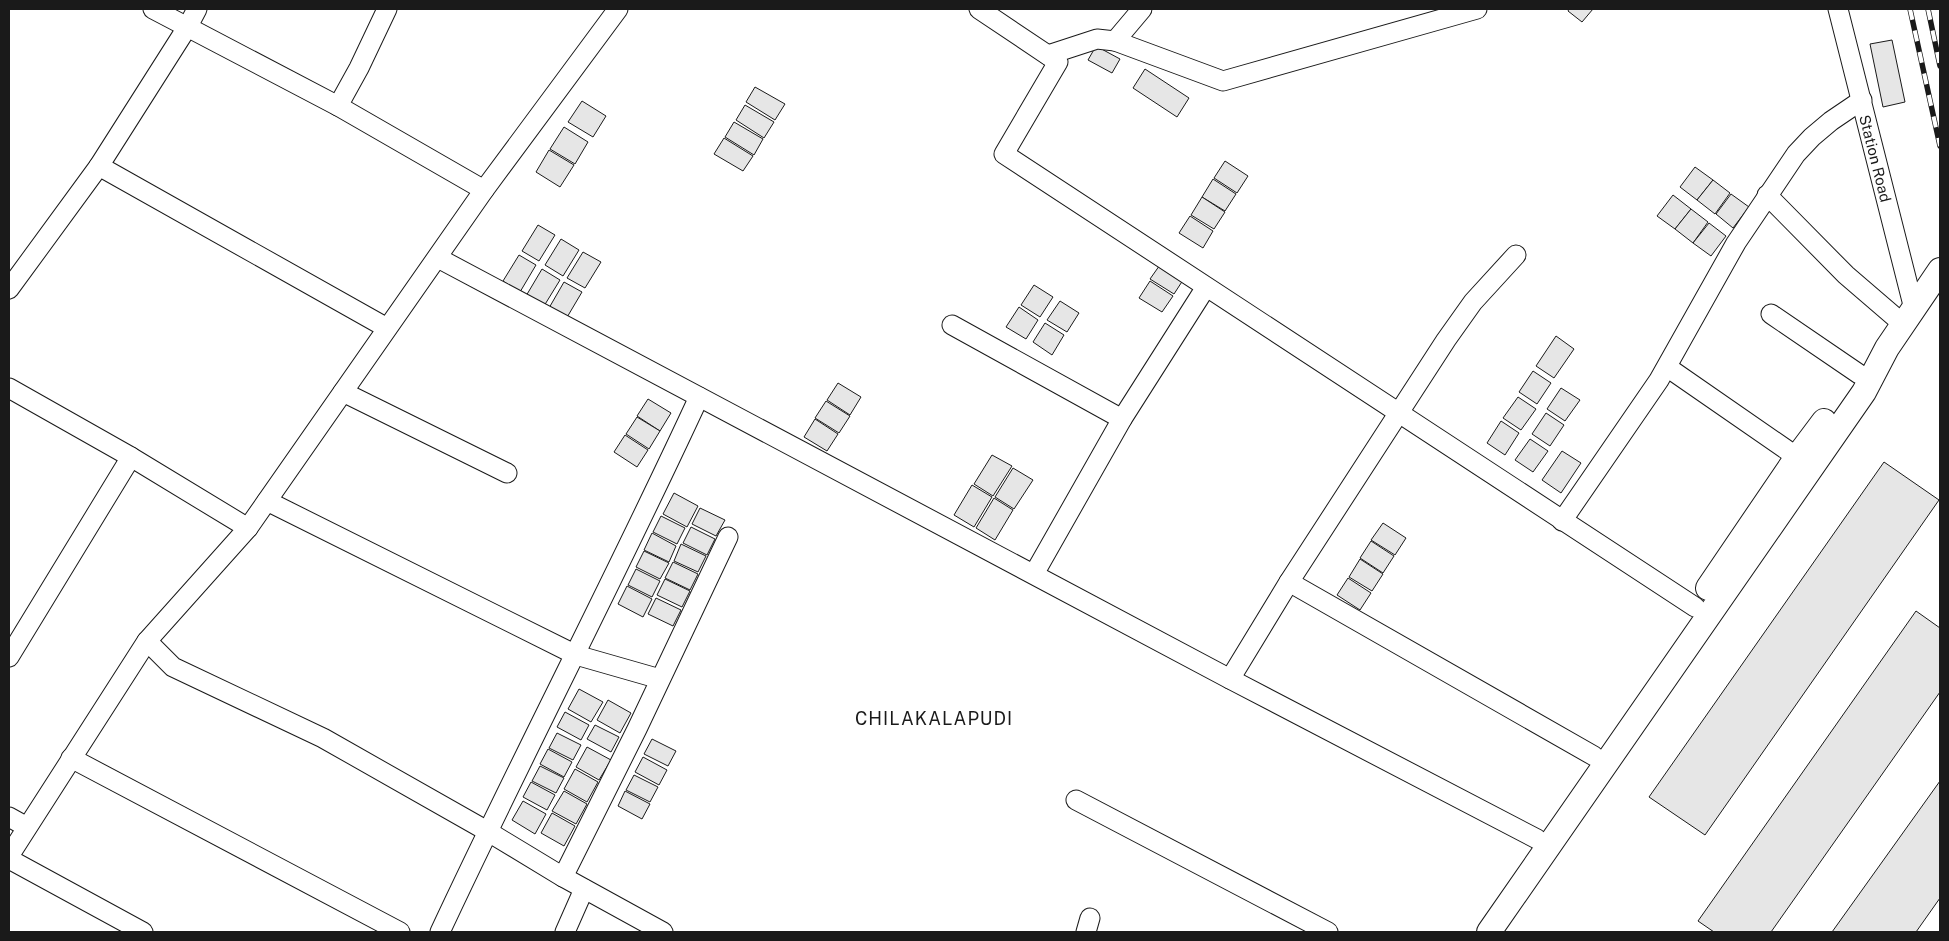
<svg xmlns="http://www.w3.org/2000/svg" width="1949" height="941" font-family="'Public Sans',sans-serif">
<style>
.building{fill:#e6e6e6;stroke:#1a1a1a}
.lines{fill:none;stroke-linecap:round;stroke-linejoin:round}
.minor-casing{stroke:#1a1a1a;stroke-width:21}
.major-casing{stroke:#1a1a1a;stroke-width:26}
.minor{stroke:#fff;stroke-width:19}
.major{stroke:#fff;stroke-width:24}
.rail-casing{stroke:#1a1a1a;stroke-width:5.5}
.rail{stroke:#fff;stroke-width:4;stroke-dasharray:11;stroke-linecap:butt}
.labels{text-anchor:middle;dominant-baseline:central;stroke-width:4;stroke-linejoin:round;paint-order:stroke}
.street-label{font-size:15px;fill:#1a1a1a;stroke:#fff}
.quarter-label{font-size:18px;letter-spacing:1px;fill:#1a1a1a;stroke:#fff}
</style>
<rect width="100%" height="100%" fill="#fff"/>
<g class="building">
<polygon points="1569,9 1593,9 1582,22 1568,11"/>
<polygon points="1892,40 1905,102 1883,107 1870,44"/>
<polygon points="1096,46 1120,59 1112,73 1088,60"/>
<polygon points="1145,69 1189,98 1177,117 1133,88"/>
<polygon points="755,87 785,104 775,120 746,102"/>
<polygon points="582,101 606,116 593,137 568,122"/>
<polygon points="745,105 774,122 764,138 736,120"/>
<polygon points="734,122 763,139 754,155 725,137"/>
<polygon points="564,127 588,142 575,164 550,149"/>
<polygon points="724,138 753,156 743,171 714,154"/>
<polygon points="549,150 574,165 560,187 536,172"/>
<polygon points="1225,161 1248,176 1237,193 1214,178"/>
<polygon points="1695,167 1713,180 1697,200 1680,187"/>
<polygon points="1213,179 1236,194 1225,211 1202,197"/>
<polygon points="1713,180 1730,193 1715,214 1697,200"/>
<polygon points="1731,194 1749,207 1733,228 1716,214"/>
<polygon points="1673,195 1691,209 1675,229 1657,216"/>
<polygon points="1202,197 1225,212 1214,229 1191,215"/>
<polygon points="1691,209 1708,222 1693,243 1675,229"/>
<polygon points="1190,216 1213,231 1203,248 1179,233"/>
<polygon points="1709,223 1726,236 1711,256 1693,243"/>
<polygon points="538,225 555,235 539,261 522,251"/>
<polygon points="561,239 579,250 563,276 545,265"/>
<polygon points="583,252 601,262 585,288 567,278"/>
<polygon points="519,255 536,265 520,292 503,281"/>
<polygon points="1162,262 1185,277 1174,294 1150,279"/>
<polygon points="542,269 560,280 544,306 526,296"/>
<polygon points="1150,281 1173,296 1162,312 1139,298"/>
<polygon points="564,282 582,292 566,319 549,308"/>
<polygon points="1034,285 1053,297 1040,317 1021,305"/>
<polygon points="1060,301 1079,313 1067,332 1047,320"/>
<polygon points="1019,307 1038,320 1026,339 1006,327"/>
<polygon points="1045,323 1064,335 1052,355 1033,342"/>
<polygon points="1556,336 1574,349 1554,378 1536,366"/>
<polygon points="1533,371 1551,383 1537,404 1519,392"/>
<polygon points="838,383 861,397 850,415 827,400"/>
<polygon points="1561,388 1580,400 1565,421 1547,409"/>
<polygon points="1518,397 1536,409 1521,430 1503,418"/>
<polygon points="648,399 671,413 660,431 637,416"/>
<polygon points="826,401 850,416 839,433 815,418"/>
<polygon points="1546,413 1564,425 1550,446 1532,434"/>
<polygon points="637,417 660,431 649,449 626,434"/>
<polygon points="815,419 838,434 827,451 804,437"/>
<polygon points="1501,421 1519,433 1505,455 1487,443"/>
<polygon points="625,435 648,450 637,467 614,452"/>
<polygon points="1530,439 1548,451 1533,472 1515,460"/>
<polygon points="1562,451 1581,463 1561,493 1542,480"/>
<polygon points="992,455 1012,466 993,496 974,484"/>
<polygon points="1884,462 1939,500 1705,835 1649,797"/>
<polygon points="1013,468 1033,480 1014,509 995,497"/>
<polygon points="972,485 992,497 974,527 954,515"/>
<polygon points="674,493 698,506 687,527 663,514"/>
<polygon points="994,498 1013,510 995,540 976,528"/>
<polygon points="700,508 725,520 716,536 692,524"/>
<polygon points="661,516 685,528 677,544 653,532"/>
<polygon points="1383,523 1406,538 1395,555 1371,540"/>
<polygon points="691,527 715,539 707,555 683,543"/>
<polygon points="652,533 676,546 669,562 644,550"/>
<polygon points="1371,541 1394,556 1383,573 1360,558"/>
<polygon points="681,544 706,556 698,572 674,561"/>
<polygon points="644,551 669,563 660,579 636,567"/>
<polygon points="1360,559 1383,574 1372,591 1349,577"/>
<polygon points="673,562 698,574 690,590 665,578"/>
<polygon points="636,569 660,581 652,597 628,585"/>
<polygon points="1348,578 1371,593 1360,610 1337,595"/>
<polygon points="665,579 690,591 682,607 657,595"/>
<polygon points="627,586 652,599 643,617 618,604"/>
<polygon points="656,598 681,610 673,626 648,614"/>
<polygon points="1916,611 1940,628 1940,692 1771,932 1714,932 1698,921"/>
<polygon points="579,689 603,702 591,722 568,709"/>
<polygon points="608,700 631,713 620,733 597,720"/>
<polygon points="565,712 589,725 581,740 557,727"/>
<polygon points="595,725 619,737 611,752 587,739"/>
<polygon points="557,733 581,745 573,760 549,748"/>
<polygon points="652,739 676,751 668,766 644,754"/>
<polygon points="587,747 611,760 599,780 576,767"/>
<polygon points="548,749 572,762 564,777 540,764"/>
<polygon points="643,757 667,770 659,785 635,772"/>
<polygon points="540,766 564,778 556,793 532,781"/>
<polygon points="575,769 598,782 587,802 564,789"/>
<polygon points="634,775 658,787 650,802 626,790"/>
<polygon points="1940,781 1940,898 1916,932 1832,932"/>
<polygon points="531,782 555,795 547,810 523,797"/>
<polygon points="564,791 587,804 576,824 552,811"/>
<polygon points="625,791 650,804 642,819 618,806"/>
<polygon points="523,801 546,814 535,834 512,820"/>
<polygon points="552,813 575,826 564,846 541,833"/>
</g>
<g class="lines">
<g class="minor-casing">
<g id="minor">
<polyline points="153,9 338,106 484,190"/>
<polyline points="979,9 1058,62 1004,154 1695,607"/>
<path id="s1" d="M1838,9l76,300"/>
<polyline points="1115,41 1223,81 1477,9"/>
<polyline points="1048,55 1097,39 1115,41 1142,9"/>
<polyline points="338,106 359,68 387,9"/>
<polyline points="99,166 387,328"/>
<polyline points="1767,195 1846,275 1903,324"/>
<polyline points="438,258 1230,679 1537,839"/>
<polyline points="9,289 99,166 188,26 197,9"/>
<polyline points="1771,314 1859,374"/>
<polyline points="952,325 1122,419"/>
<polyline points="1667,367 1797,457"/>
<polyline points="9,388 131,457 248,528 147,641 9,856"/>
<polyline points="343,392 507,473"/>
<polyline points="267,501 576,655 660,679"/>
<polyline points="1562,521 1659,380 1736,243 1796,154 1812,137 1831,121 1862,100"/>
<polyline points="248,528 484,190 618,9"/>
<polyline points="1034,574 1122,419 1206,287"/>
<polyline points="1289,582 1594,756"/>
<polyline points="147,641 173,667 323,738 487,831 563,877 663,932"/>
<polyline points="9,657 131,457"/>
<polyline points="1230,679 1289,582 1446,340 1473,302 1516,255"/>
<polyline points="71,758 400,932"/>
<polyline points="1076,800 1328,932"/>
<polyline points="9,817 27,827"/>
<polyline points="9,859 143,932"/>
<polyline points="563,877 637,729 728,537"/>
<path d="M440,932c84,-180 176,-355 259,-535"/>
<polyline points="565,932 584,889"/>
<polyline points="1086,932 1090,918"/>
</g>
</g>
<g class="major-casing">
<g id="major">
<polyline points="1708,588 1797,457 1824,421"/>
<polyline points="1489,932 1864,392 1887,348 1940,270"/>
</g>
</g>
<use href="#minor" class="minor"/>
<use href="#major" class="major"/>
<g class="rail-casing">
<g id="rail">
<polyline points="1910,9 1940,146"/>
<polyline points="1928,9 1940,66"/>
</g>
</g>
<use href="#rail" class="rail"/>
</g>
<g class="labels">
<g class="street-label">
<text stroke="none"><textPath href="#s1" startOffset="154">Station Road</textPath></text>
</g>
<g class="quarter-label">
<text x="934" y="718">CHILAKALAPUDI</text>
</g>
</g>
<rect width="1949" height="941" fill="none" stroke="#1a1a1a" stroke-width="20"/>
</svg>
